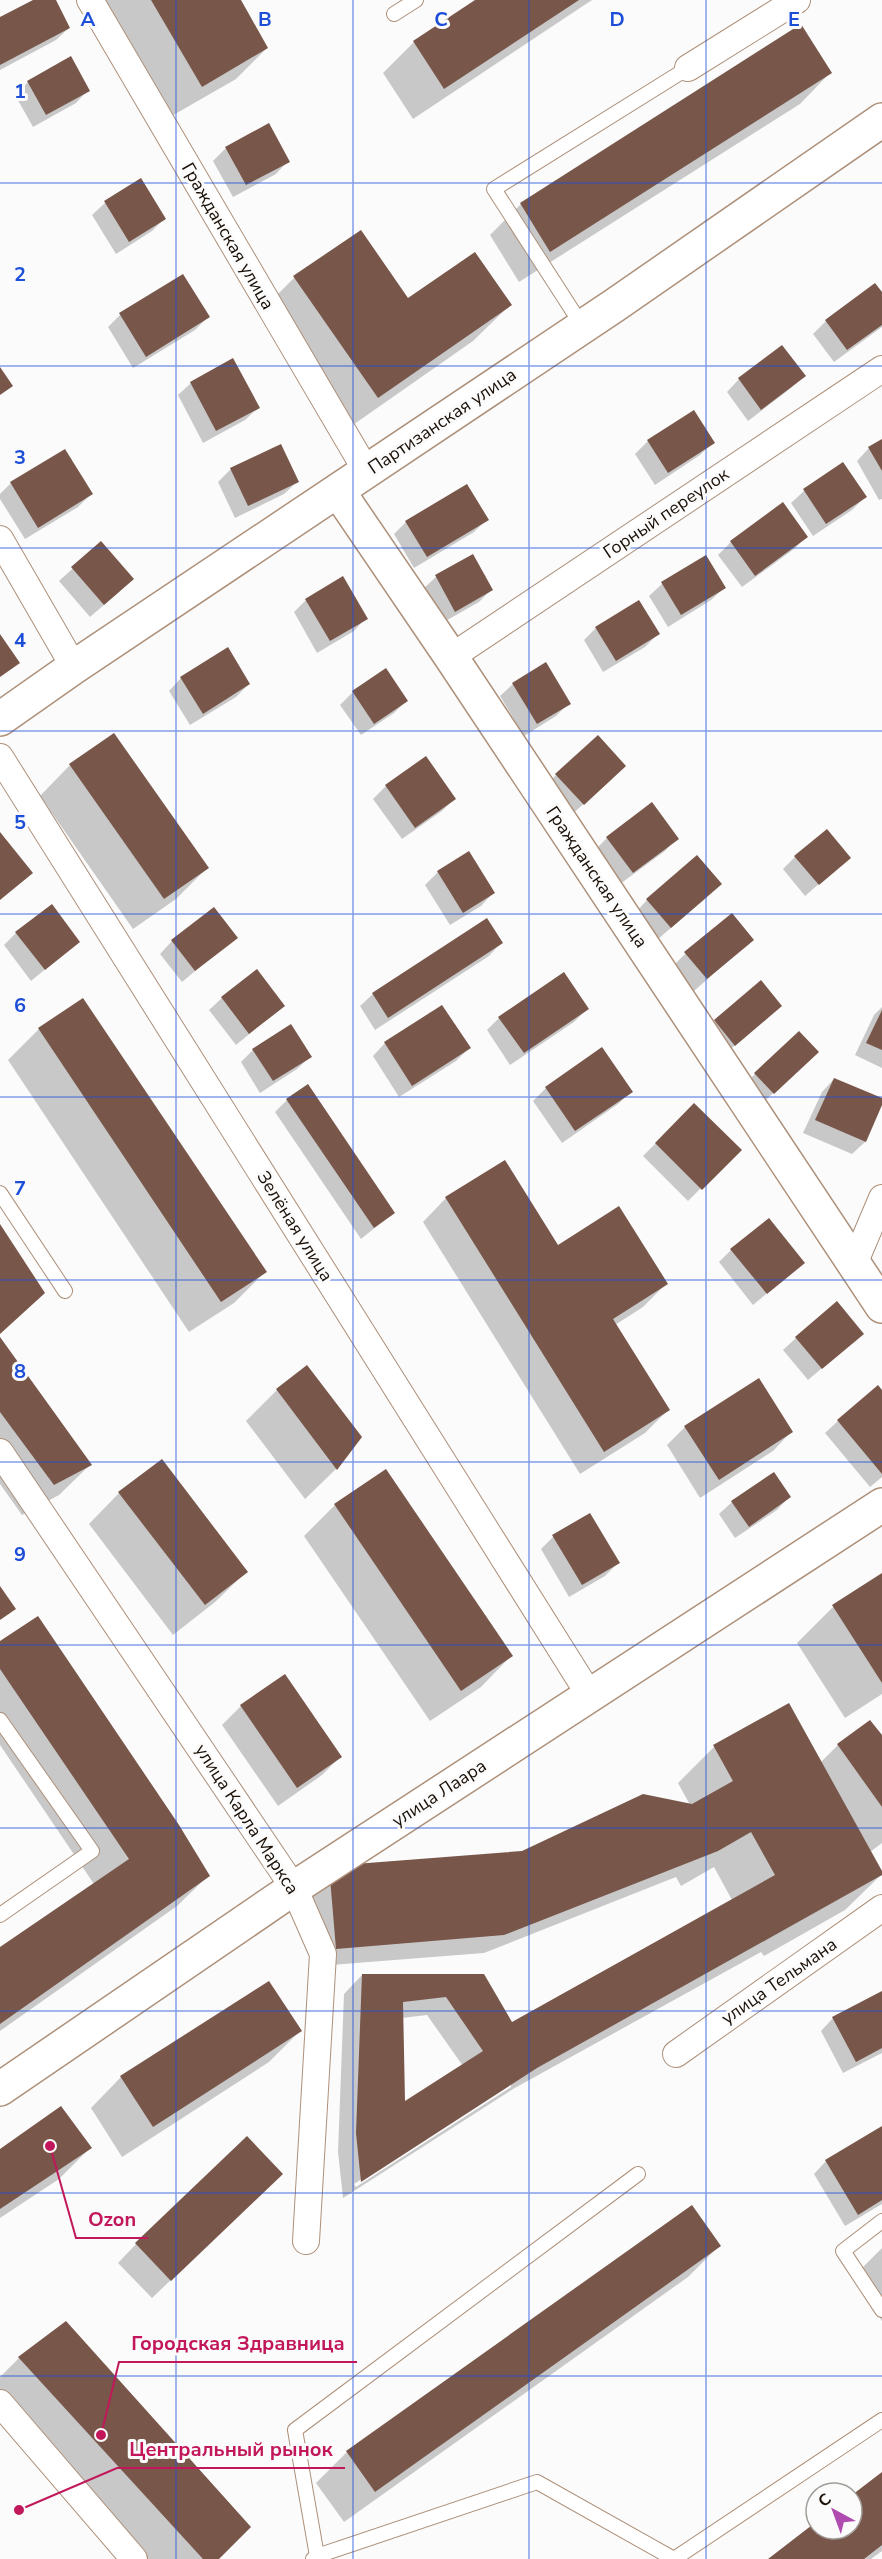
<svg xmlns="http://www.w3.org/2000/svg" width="882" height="2559" font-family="'Nunito Sans',sans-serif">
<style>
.shadow{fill:#0003;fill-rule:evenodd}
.building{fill:#78564a;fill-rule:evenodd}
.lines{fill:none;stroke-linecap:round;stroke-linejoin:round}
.lane-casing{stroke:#ae9079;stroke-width:16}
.street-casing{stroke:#ae9079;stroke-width:28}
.secondary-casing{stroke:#ae9079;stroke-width:36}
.lane{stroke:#fff;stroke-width:14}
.street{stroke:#fff;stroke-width:26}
.secondary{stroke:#fff;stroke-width:33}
.grid{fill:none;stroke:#1d4ed8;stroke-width:1.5;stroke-opacity:0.55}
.labels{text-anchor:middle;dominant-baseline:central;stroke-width:6;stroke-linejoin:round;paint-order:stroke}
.street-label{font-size:18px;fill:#190f06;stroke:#fbfbfb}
.grid-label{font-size:20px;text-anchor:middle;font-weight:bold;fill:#1d4ed8;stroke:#fbfbfb;stroke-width:6;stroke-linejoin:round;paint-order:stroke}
.leader{fill:none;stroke:#c2185b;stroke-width:2}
.callout-dot{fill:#c2185b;stroke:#fbfbfb;stroke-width:2}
.callout-label{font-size:20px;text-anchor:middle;font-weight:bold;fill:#c2185b;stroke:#fbfbfb;stroke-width:6;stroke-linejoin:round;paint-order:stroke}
</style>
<rect width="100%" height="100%" fill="#fbfbfb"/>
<g class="shadow">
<polygon points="36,0 54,0 69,28 56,40 0,70 0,19"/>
<polygon points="103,0 239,0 267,48 236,79 170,117"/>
<polygon points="478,0 592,0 413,119 383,73 414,42"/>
<polygon points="801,26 830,73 800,104 519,282 490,235 521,204"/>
<polygon points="28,82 88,90 76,103 33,127 15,95"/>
<polygon points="226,148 288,161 276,174 233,197 213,161"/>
<polygon points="140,180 164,219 152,231 116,254 92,215 105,203"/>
<polygon points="294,278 408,300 510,305 473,341 340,434 258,314"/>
<polygon points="875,285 882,295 882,327 834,362 813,334 826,321"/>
<polygon points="120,315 208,317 195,330 133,368 108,327"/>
<polygon points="804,376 791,388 748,421 727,392 739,379"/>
<polygon points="191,383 258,408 245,420 203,443 178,395"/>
<polygon points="693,412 713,442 700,455 655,485 635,454 647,442"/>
<polygon points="882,441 882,499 879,500 857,461 869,448"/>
<polygon points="843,464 865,497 852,510 813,536 791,503 804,491"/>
<polygon points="231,469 297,482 284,494 235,518 218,482"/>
<polygon points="11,483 91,494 78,507 25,539 0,499 0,494"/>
<polygon points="487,519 474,532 414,568 394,534 406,522"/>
<polygon points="806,537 794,549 742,587 718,555 731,542"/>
<polygon points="101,543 120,591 90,617 59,581"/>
<polygon points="473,556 491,590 479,602 442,623 423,589 436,577"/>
<polygon points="706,557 724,588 711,600 668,627 649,596 662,584"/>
<polygon points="306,600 366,618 354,631 317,653 294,612"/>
<polygon points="596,628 658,634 645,647 603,672 584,640"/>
<polygon points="181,678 249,684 236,697 190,725 169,691"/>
<polygon points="513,684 569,703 556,716 524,736 500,696"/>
<polygon points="353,692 406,701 394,713 361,735 340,705"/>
<polygon points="426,758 454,799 442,811 402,839 373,799 386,786"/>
<polygon points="70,765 207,868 176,899 133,929 40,796"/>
<polygon points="556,775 612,779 570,816 544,787"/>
<polygon points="607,838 677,838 665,851 620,884 595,850"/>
<polygon points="795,857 849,858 805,896 783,869"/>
<polygon points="438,872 493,893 481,906 450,925 425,885"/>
<polygon points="707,897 658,939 635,913 647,900"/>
<polygon points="16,933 78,942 31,981 4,945"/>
<polygon points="236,937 182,982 160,954 172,941"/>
<polygon points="752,940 694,991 673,966 685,954"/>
<polygon points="501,943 489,956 375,1030 360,1006 373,994"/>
<polygon points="761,982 768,1018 721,1057 702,1034"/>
<polygon points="222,998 283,1006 236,1045 209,1010"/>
<polygon points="83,1000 265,1272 234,1303 189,1332 8,1060 39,1029"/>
<polygon points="882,1007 882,1068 855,1055 874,1015"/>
<polygon points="587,1009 574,1022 510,1065 487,1030 499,1018"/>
<polygon points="385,1043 469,1048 456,1061 399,1097 373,1056"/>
<polygon points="602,1049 631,1092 618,1104 562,1143 533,1101 546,1088"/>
<polygon points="253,1050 310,1057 297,1069 260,1093 241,1062"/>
<polygon points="804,1065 760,1105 743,1086 755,1074"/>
<polygon points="834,1079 882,1100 865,1142 852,1154 803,1133 822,1092"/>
<polygon points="287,1100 393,1213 361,1239 275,1112"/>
<polygon points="694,1105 739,1150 688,1201 643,1156"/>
<polygon points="446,1198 557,1247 666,1284 643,1307 615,1325 668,1410 645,1433 580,1474 423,1222"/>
<polygon points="731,1250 803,1263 753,1305 719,1262"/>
<polygon points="862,1334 808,1380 783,1350 796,1338"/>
<polygon points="0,1339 90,1465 59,1495 22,1515 0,1484"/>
<polygon points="307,1367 360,1437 336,1469 305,1499 246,1421 277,1390"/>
<polygon points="882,1393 882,1477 870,1487 825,1433 838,1421"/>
<polygon points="685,1427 791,1432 773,1451 700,1498 667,1445"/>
<polygon points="119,1493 246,1572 215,1602 173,1635 89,1524"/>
<polygon points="789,1497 777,1510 735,1538 719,1514 732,1502"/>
<polygon points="335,1505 511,1656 481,1687 430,1721 304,1536"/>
<polygon points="553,1537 618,1563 605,1576 569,1597 541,1549"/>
<polygon points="882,1575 882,1694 845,1718 797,1643 833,1607"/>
<polygon points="0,1643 208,1876 177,1906 0,2031 0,1949 94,1884 0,1745"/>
<polygon points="285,1676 340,1757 322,1775 278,1806 222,1725 241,1706"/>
<path d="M870,1722l12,16v105l-12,9 12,22 -37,36 -81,46 -3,-4 -248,137 -170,109 -5,-46 6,-158 18,-19h121l28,50 221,-125 -18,-33 -33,19 -5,-9 -192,76 -166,13 -7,-80 211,-34 168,-47 -12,-22 36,-36 106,16 18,-18zM427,2015l36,51 -59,38 -2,-86zM511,2083v4l-155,100 -2,-3z"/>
<polygon points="882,1993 882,2053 843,2073 821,2031 833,2018"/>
<polygon points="300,2031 269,2062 122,2157 91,2108 121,2077"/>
<polygon points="882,2129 882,2204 845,2226 814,2174 826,2161"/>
<polygon points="90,2148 59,2179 0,2218 0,2150"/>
<polygon points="263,2192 152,2298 118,2263 136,2244"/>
<polygon points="692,2207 719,2246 688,2277 344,2522 316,2483 347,2452"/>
<polygon points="882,2248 882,2321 852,2278"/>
<polygon points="66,2323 216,2559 144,2559 0,2402 0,2377 19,2358"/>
<polygon points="882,2474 882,2551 871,2559 770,2559 816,2524 816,2529 852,2529 852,2497"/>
</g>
<g class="building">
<polygon points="33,0 56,0 70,28 0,65 0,17"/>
<polygon points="151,0 241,0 268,48 202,87"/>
<polygon points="475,0 579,0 444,89 413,41"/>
<polygon points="801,24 832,73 550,252 520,203"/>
<polygon points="71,56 90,91 46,115 27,81"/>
<polygon points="269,123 290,162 246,185 225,147"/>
<polygon points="141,178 166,219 129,242 104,201"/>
<polygon points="361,230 408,298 475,252 512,305 378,398 293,276"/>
<polygon points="183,274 210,317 146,357 119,313"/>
<polygon points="875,283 882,292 882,325 847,350 825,320"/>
<polygon points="782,345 806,376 761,410 738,378"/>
<polygon points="233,358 260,408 216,431 190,382"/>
<polygon points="0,367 13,386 0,395"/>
<polygon points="694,410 715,443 668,473 647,440"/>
<polygon points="882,439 882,471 868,447"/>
<polygon points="281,444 299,482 248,506 230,468"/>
<polygon points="65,449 93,494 38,528 10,482"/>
<polygon points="843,462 867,497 826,524 803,489"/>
<polygon points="467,484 489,520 427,557 405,521"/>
<polygon points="783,502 808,537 755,576 730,541"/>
<polygon points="101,541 134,579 104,605 71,567"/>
<polygon points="473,554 493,590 455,612 435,575"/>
<polygon points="706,555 726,588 681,615 661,582"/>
<polygon points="343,576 368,619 330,641 305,599"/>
<polygon points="639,600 660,634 616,661 595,627"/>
<polygon points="0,634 20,663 0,677"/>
<polygon points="228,647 250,684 203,714 180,677"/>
<polygon points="546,662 571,704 537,724 512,683"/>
<polygon points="386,668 408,701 374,724 352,691"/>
<polygon points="114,733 209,868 164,899 69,764"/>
<polygon points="598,735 626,766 584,805 555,774"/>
<polygon points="426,756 456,799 415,828 385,785"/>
<polygon points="652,802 679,839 633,873 606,837"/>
<polygon points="827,829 851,858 819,885 794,856"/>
<polygon points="0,832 33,873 0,900"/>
<polygon points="469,851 495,893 463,913 437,871"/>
<polygon points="697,855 722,884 671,928 646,899"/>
<polygon points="52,904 80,942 45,970 15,932"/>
<polygon points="214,907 238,938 195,971 171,940"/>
<polygon points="732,913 754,940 707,979 684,952"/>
<polygon points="487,918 503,943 388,1018 372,993"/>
<polygon points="257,969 285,1006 249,1034 221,997"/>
<polygon points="564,972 589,1009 524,1053 498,1017"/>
<polygon points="761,980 782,1006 735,1046 714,1020"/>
<polygon points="83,998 267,1272 221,1302 38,1028"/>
<polygon points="442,1005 471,1048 412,1086 384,1042"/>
<polygon points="882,1010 882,1050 866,1043"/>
<polygon points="291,1024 312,1057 273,1081 252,1049"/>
<polygon points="799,1031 819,1052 774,1094 754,1073"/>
<polygon points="602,1047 633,1092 575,1131 545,1087"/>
<polygon points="834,1078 882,1098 882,1105 866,1142 815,1120"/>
<polygon points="308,1084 395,1213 374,1228 286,1099"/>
<polygon points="694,1103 742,1150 702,1190 655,1143"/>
<polygon points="505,1160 558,1245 619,1206 668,1284 613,1319 670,1410 604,1452 445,1197"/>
<polygon points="769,1218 805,1263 767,1294 730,1249"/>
<polygon points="0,1224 45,1293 0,1334"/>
<polygon points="837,1301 864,1334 822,1369 795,1337"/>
<polygon points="0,1337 92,1465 54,1485 0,1412"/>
<polygon points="307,1365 362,1437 337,1470 276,1389"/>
<polygon points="759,1378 793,1432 719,1480 684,1426"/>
<polygon points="878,1385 882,1390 882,1474 837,1420"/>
<polygon points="162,1459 248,1572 205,1605 118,1492"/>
<polygon points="386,1469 513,1656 461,1691 334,1504"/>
<polygon points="774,1472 791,1497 749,1527 731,1501"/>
<polygon points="590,1513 620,1563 582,1585 552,1535"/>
<polygon points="882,1573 882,1683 832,1605"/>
<polygon points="0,1586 16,1609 0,1620"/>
<polygon points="38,1616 179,1825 210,1876 0,2024 0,1947 129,1859 0,1669 0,1641"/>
<polygon points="285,1674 342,1757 297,1788 240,1705"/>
<path d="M789,1703l93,168v4l-345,193 -176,114 -5,-49 6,-159h122l28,48 263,-147 -24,-43 -33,19 -214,84 -168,14 -7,-83 193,-15 121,-57 49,10 41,-23 -20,-36zM446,1997l37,54 -78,50 -2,-99z"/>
<polygon points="870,1720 882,1735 882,1807 837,1744"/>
<polygon points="269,1981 302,2031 153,2127 120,2076"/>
<polygon points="882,1991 882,2048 856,2062 832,2017"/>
<polygon points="61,2106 92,2148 0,2209 0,2149"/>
<polygon points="882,2126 882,2200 858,2215 825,2160"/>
<polygon points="247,2136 283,2174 171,2281 135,2243"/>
<polygon points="692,2205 721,2246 375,2492 346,2451"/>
<polygon points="66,2321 251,2527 219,2559 203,2559 18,2357"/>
<polygon points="882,2472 882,2545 864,2559 768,2559 816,2522 816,2529 852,2529 852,2495"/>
</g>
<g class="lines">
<g class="lane-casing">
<g id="lane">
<polyline points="394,14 416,0"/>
<polyline points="583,327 494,189 688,68"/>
<polyline points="0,1193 65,1291"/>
<polyline points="0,1720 92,1851 0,1915"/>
<polyline points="882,2221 843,2251 882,2310"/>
<polyline points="317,2556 295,2430 638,2174"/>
<polyline points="313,2559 317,2556 537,2482 674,2559 882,2420"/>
</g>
</g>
<g class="street-casing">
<g id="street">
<polyline points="90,0 367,472"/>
<polyline points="688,68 797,0"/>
<polyline points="0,539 74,667"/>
<polyline points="451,657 882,369"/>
<polyline points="0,757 589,1694"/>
<polyline points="854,1264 882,1198"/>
<polyline points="0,1452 294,1888 323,1954 306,2241"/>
<polyline points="676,2054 882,1908"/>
<polyline points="0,2403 134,2559"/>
</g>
</g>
<g class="secondary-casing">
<g id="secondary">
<polyline points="338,491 451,657 882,1306"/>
<polyline points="0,719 74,667 615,305 882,120"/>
<polyline points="0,2089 294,1888 882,1505"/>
</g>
</g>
<use href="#lane" class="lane"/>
<use href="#street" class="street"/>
<use href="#secondary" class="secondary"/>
</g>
<path class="grid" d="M176,0v2559M353,0v2559M529,0v2559M706,0v2559M0,183h882M0,366h882M0,548h882M0,731h882M0,914h882M0,1097h882M0,1280h882M0,1462h882M0,1645h882M0,1828h882M0,2011h882M0,2193h882M0,2376h882"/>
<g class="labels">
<g class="street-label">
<text transform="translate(228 236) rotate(60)">Гражданская улица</text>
<text transform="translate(442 421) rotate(-34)">Партизанская улица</text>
<text transform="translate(666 513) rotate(-34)">Горный переулок</text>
<text transform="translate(597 877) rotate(56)">Гражданская улица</text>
<text transform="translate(295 1226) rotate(58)">Зелёная улица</text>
<text transform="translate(439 1793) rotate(-33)">улица Лаара</text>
<text transform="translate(247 1819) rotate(57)">улица Карла Маркса</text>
<text transform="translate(779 1981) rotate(-35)">улица Тельмана</text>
</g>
</g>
<g class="grid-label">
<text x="88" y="26">A</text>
<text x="265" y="26">B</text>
<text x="441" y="26">C</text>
<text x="617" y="26">D</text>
<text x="794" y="26">E</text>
<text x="20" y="98">1</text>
<text x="20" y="281">2</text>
<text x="20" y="464">3</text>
<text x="20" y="647">4</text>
<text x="20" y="829">5</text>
<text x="20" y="1012">6</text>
<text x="20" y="1195">7</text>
<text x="20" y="1378">8</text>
<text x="20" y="1561">9</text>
</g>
<path class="leader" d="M50 2146L76 2238H148M101 2435L119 2362H357M19 2510L117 2468H345"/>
<g class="callout-dot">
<circle cx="50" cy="2146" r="6"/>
<circle cx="101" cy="2435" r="6"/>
<circle cx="19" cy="2510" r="6"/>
</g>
<g class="callout-label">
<text x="112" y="2226">Ozon</text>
<text x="238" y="2350">Городская Здравница</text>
<text x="231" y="2456">Центральный рынок</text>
</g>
<g transform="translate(834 2511) rotate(319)"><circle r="28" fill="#fbfbfb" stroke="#a19d99" stroke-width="1.5"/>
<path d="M0-4.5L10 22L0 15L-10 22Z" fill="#b04baf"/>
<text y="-9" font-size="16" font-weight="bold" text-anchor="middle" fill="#190f06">С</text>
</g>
</svg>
